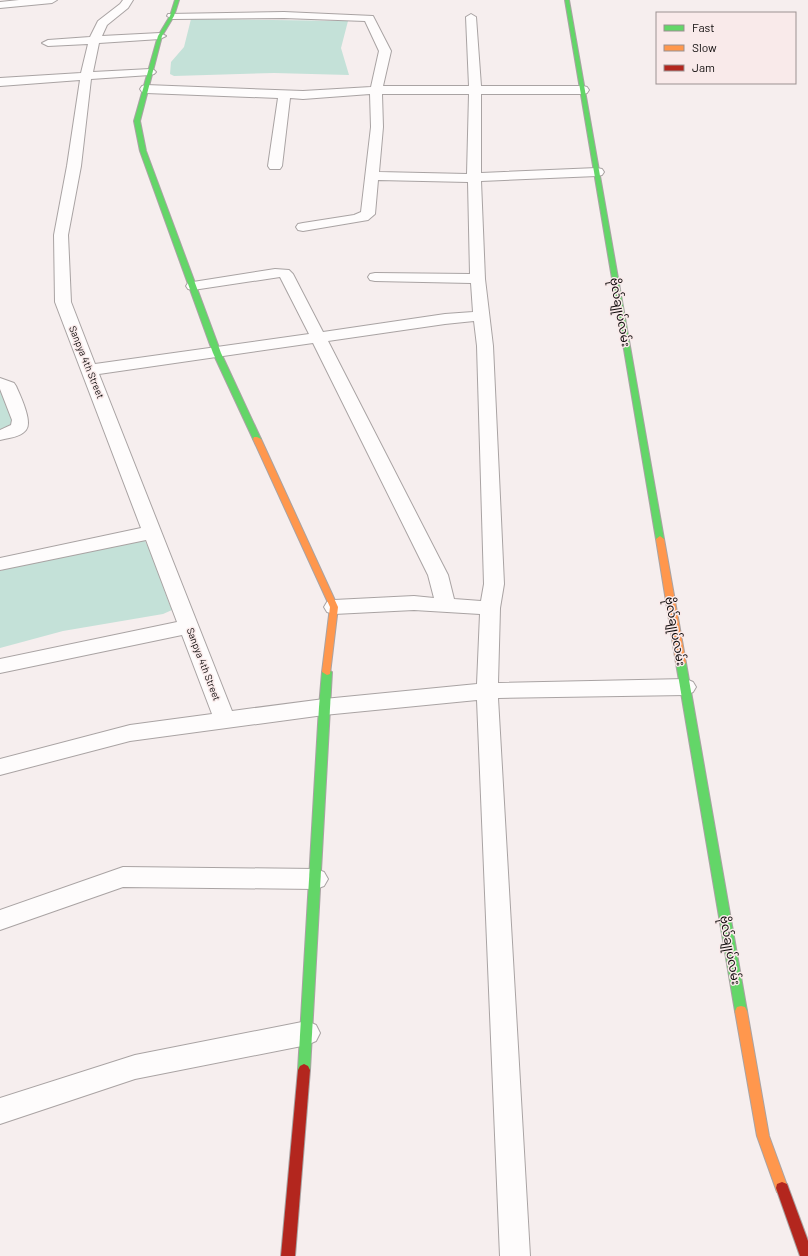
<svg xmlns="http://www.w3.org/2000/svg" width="808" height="1256" font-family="Barlow,'Noto Sans Myanmar',sans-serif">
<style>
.water{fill:#c4e1d8}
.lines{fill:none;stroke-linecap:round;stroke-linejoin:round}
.street-casing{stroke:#a9a3a3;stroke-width:2}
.fast-casing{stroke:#a9a3a3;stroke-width:2}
.slow-casing{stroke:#a9a3a3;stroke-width:2}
.jam-casing{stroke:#a9a3a3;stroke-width:2}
.street{fill:#fefcfc;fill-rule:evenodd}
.fast{fill:#63d668;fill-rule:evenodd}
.slow{fill:#ff974d;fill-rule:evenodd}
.jam{fill:#b3261e;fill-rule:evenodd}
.labels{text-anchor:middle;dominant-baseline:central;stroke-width:3;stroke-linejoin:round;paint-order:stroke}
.far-street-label{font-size:10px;fill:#0f0b0b;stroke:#f9eaea}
.street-label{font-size:12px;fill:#0f0b0b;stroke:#f9eaea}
</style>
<rect width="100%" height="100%" fill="#f6eeee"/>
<g class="water">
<polygon points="191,19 348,21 341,48 349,75 274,73 174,76 170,74 171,62 184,47"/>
<polygon points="0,388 16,423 0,431"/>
<path d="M144,539c12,21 18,48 28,71l-9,4 -100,17 -63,17v-77l25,-9z"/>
</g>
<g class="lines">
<g class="street-casing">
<g id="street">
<polygon points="19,0 57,0 52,3 0,8 0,2"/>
<path d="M123,0h10l-5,8 -21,17 -5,11 58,-3 6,3 -6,3 -61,4 -6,29 57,-3 4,1 2,2 -2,2 -4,1 -59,4 -10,87 -13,69 3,67 24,62 214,-30 -29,-57 -87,13 -5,-1 -2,-3 2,-3 5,-1 82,-13 14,1 4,4 30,58 122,-18 28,-2 -2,-29 -96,-2 -5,-1 -2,-3 2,-3 5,-1 95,1 -2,-92 -90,-2 -3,34 -7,6 -65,11 -5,-1 -2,-3 2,-3 5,-1 51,-8 7,-3 10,-85 -1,-33 -67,5 -13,-1 -8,68 -2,3h-10l-2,-3 10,-68 -132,-5 -4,-1 -2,-3 2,-3 4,-1 157,6 68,-4 8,-36 -14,-30 -81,-3 -112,1 -5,-3 1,-2 116,-2 89,4 18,35 -8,35h86l-3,-69 5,-3 5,3 5,69h102l4,1 2,3 -2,3 -4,1h-102v79l116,-5 5,1 2,3 -2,3 -5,1 -116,5 4,98 8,67 11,238 -4,24 -2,75 188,-4 7,3 3,5 -3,5 -7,3 -188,3 32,558h-30l-23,-556 -153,15 -194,26 -130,34v-16l130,-34 82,-11 -30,-79 -182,38v-14l177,-37 -31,-82 -146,30v-12l141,-30 -86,-226 -1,-67 13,-69 13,-86 -80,6v-8l81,-5 7,-29 -40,2 -6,-3 6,-3 42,-3 8,-16 22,-17zM382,94h87l-2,80 -88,-2 4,-45zM474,321l3,25 7,238 -3,17 -27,-2 -6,-24 -120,-234 117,-17zM313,343l115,232 6,23 -20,-2 -80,4 -7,2 -3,5 3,5 7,2 80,-4 66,4 -3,70 -153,15 -92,12 -133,-337z"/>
<path d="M0,378l14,5 2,3c4,9 17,36 10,44 -5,7 -18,8 -26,10v-10l11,-5 1,-5 -12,-31z"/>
<polygon points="123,867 316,869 324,872 328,879 324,886 316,889 123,887 0,930 0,910"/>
<polygon points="307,1021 316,1025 320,1033 316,1041 307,1045 135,1079 0,1124 0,1098 135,1055"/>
</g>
</g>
<g class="fast-casing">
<g id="fast">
<polygon points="175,0 179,0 174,16 162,36 140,121 146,151 221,353 261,439 257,441 253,439 213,353 140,151 134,121 158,36 170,16"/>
<polygon points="565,0 569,0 664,539 660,542 656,539"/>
<polygon points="681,660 686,663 747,1011 745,1015 741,1016 737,1015 735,1011 676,663"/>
<polygon points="327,669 332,672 310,1070 308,1074 304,1076 300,1074 298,1070 319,707 322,672"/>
</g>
</g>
<g class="slow-casing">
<g id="slow">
<polygon points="254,437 257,437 261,439 338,607 330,674 327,675 322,672 330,607 253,439"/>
<polygon points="660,536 664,539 686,663 681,666 676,663 656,539"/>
<polygon points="741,1006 745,1007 747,1011 769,1136 788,1188 787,1192 782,1194 777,1192 757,1136 735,1011 737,1007"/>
</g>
</g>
<g class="jam-casing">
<g id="jam">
<polygon points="304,1064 308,1066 310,1070 295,1256 281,1256 298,1070 300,1066"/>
<polygon points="782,1182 787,1184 808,1241 808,1256 800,1256 776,1188 777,1184"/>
</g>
</g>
<use href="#street" class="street"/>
<use href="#fast" class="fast"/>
<use href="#slow" class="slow"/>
<use href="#jam" class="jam"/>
</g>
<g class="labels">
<g class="far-street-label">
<text transform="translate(87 362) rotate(68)">Sanpya 4th Street</text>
<text transform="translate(204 664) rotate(69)">Sanpya 4th Street</text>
</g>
<g class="street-label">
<text transform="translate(621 312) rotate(80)">ဗိုလ်ချုပ်လမ်း</text>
<text transform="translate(676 631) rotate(80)">ဗိုလ်ချုပ်လမ်း</text>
<text transform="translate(731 950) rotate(80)">ဗိုလ်ချုပ်လမ်း</text>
</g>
</g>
<rect x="656" y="12" width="140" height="72" fill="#f9eaea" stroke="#9b9191"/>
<rect x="664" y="25" width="20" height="6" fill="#63d668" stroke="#9b9191"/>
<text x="692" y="32" font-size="12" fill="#0f0b0b">Fast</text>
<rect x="664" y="45" width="20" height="6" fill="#ff974d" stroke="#9b9191"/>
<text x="692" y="52" font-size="12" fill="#0f0b0b">Slow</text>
<rect x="664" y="65" width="20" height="6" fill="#b3261e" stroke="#9b9191"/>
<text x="692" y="72" font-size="12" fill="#0f0b0b">Jam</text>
</svg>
